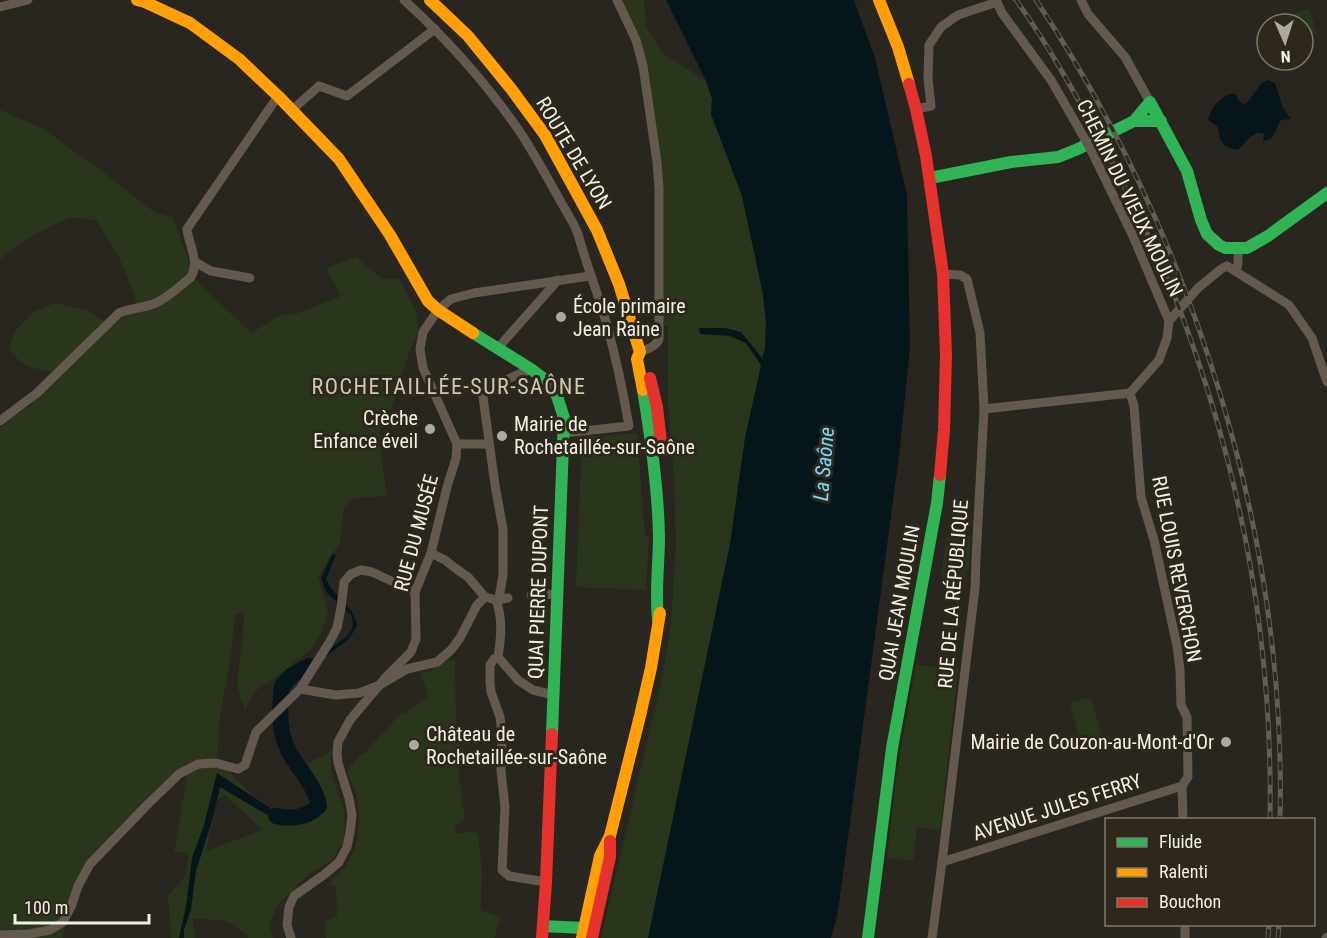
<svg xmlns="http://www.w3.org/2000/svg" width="1327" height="938" font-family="'Roboto Condensed',sans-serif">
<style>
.green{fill:#29361c;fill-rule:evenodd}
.water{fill:#05151a}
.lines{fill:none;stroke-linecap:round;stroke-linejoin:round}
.river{stroke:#05151a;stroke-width:16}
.street{stroke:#64594f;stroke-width:9}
.fast{stroke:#30b455;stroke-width:12}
.slow{stroke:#ff9f0a;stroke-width:12}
.jam{stroke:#e5322d;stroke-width:12}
.rail-casing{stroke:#615c54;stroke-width:5}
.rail{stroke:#2d281b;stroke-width:3;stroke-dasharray:9;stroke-linecap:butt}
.street-bridge{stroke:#64594f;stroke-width:9}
.poi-dot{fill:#aca9a1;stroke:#2d281b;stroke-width:2}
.labels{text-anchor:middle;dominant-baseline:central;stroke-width:6;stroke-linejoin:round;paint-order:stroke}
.street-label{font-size:20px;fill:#f2efe7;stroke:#2d281b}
.poi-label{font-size:20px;fill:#f2efe7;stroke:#2d281b;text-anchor:start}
.water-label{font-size:21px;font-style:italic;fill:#76dcff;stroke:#2d281b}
.quarter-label{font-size:22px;letter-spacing:1.5px;fill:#cec8b7;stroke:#2d281b}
</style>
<rect width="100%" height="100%" fill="#29261f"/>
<g class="green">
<polygon points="620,0 644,0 646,25 661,52 706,81 712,99 711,114 742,196 763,294 766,323 765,349 745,438 730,544 648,938 601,938 663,673 671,624 676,543 674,476 668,406 668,326 662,326 660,172 645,61"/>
<polygon points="1309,9 1317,34 1303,38 1303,24 1297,24 1294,13"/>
<path d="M0,110l42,18 61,44 51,40 19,6 22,61 56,54 28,-17 20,-3 42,-17 -15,-28 30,-11 26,22h18l17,36 1,19 -8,15 -18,60 -13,7 4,57 5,23 -33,2 -11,9 -4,35 -22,35 10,35 -6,20 -12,18 -39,31 -16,10 -10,18 -7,-18v-20l5,-35 1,-24 -9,2 -4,41 -11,62 -3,42 64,67 31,-4 -6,-37 -1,-20 26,-14v22l14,40 -1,28 -13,20 -21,12 -32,31 -9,21 4,13h-25l-1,-3 -20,-14 -34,-3 2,20h-24l-3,-43 17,-18 4,-25 -15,1 15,-90c-27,17 -50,43 -72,66 -13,15 -28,29 -38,46 -12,20 -14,41 -16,63h-63v-511l32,-23 28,-31c-23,-4 -37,-4 -51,-24l5,-17 19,-20 22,-9 33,8 24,15 26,-21 -19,-48 -23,-37 -27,-3 -41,21 -28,21zM225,795l37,35 -56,21 11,-51z"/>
<polygon points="637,433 645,536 649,536 646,590 576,587 582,437"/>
<polygon points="947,536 971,536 969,570 966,570 965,579 941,576"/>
<path d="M449,660l6,1 1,68 5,1 -1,2 -1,52 3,1 1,2 -3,1 1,5h2l1,3 -3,1 4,21 -11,10 3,5h8v-2l13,2 4,38 -1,39 20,8 -7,20h-168l-1,-17 12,-5 -1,-29 -5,-2 -1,-3c25,-18 33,-51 28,-81 -2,-10 -7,-20 -11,-31l13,-15 4,-1 38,-42 2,2 24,-18 -7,-24h10l1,-6z"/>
<polygon points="916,665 958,669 940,830 917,827 913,861 887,858 897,770 898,770 902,742"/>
<polygon points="1091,697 1103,743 1082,749 1070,703"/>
</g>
<g class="water">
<polygon points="666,0 854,0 875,58 907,195 910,347 899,456 850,823 837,917 831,938 648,938 730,544 745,438 761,365 746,343 730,336 700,334 699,328 726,328 741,332 762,358 765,349 766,323 763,294 742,196 711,114 712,99 706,81"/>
<path d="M1268,80l7,3 8,25 8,11 -10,1c-6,9 -5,20 -18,21l1,-7 -7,-1 -7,4 -12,13 -6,-1 -8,-4 -4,-6 -2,-11 -2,-3 -8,-5c3,-12 15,-28 27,-26l6,9 5,1 15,-20z"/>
<path d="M332,554l4,1 -10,24c7,18 28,26 31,47l-8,13 -30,23 -23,12 -6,5v-5l9,-6 15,-7 33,-25 5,-7 1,-7 -2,-7 -25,-23 -5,-14z"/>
<path d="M298,761c7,10 31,39 22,51 -3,5 -12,7 -17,9l-1,-8c25,-13 4,-27 -3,-42 -1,-2 -1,-7 -1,-10z"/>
<polygon points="217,773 273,810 287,816 296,815 297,822 284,823 276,820 220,787 212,821 196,871 191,909 184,930 184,938 179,938 186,907 192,858 204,825"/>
</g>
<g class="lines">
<path class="river" d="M276,816c17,3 30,2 43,-10 -4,-21 -20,-36 -30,-54 -11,-20 -10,-45 -7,-66l10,-11 17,-9"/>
<g class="street">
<path d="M404,0c44,40 84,85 118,135 18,28 34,59 51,88l5,11c8,30 20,59 28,88 10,35 17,69 23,104l-65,7"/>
<path d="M617,0l19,40 7,26 14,96 2,27v150c-3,8 -12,10 -19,13"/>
<polyline points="996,0 1002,13 1051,80 1086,141"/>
<polyline points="1081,0 1088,14 1125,57 1150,102"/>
<polyline points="0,7 28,0"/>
<polyline points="916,109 931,106 928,78 929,45 941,27 958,15 997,2"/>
<polyline points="292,110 319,86 347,96 435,29"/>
<polyline points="1091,150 1132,234 1169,321"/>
<polyline points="195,262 211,271 250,278"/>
<polyline points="1227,266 1289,305 1312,338 1327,382"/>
<polyline points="1236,271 1238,263 1238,249"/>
<polyline points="497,349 558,280"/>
<polyline points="1130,393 1134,406 1141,497 1154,540 1177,646 1180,670 1181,705 1187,717 1188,777 1182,786"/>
<polyline points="984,409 1130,393 1159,360 1167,338 1169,321 1198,288 1221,269 1227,266"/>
<path d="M0,421l37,-28 82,-80c12,-5 25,-5 37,-10 13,-6 24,-17 35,-26 9,-16 -2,-31 -4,-48l91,-133"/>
<polyline points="457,444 489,444"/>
<polyline points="431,553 445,560 455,568 468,577 485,597 496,600 508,598"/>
<polyline points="531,595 558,594"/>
<path d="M498,657c3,-19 5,-38 -2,-57l3,-2 4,-23v-46l-8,-44 -12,-88 -3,-6 51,-22"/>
<polyline points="498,657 494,659 490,665 490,682 491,692 500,717 502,734 501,771 505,807 502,870 509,876 546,882"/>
<polyline points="498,657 518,680 533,690 554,695"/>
<polyline points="300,689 336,695 359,693 380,685 407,669 437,662 451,650 460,638 477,605 485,597"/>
<polyline points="1182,786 1183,820"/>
<polyline points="942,862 1182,786"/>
<polyline points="1185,924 1185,938"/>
<polyline points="0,935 29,934 50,930 63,922 71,907 78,886 90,864 148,804 179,774 198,764 216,763 238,769 245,765 256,732 300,689 329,643 337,628 341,608 344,582 351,574 361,570 372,572 415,592"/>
<polyline points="291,938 287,925 289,907 294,896 325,874 339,862 347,847 350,832 352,815 349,798 338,763 337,754 338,742 350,720 387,676 411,652 416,639 415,592 431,553 447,487 456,458 457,444 423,368 420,349 423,332 438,310 451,299 474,293 590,276"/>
<polyline points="932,938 942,862 975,588 976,559 984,409 980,333 967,279 960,275 943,274"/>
<polyline points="1326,938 1327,937"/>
</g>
<g class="fast">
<polyline points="1134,121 1150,102 1187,171 1201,220 1207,234 1219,245 1225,248 1247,248 1268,236 1327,193"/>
<polyline points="930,178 1011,162 1058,157 1078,149 1134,121 1161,121"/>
<polyline points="473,333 531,369 548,382 557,396 564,418 552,734"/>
<path d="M643,390c8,48 15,97 16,146 0,28 -4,55 -1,83"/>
<polyline points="543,926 584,928"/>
<polyline points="868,938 892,748 937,503 940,475"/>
</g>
<g class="slow">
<polyline points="137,0 145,2 190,23 239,59 278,96 339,159 390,235 428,301 438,310 473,333"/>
<polyline points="430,0 468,36 512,90 545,135 597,230 619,284 640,352 637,359 643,390"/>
<polyline points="879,0 898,47 909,84"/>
<polyline points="582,938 600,856 610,836 640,716 651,668 660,613"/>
</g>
<g class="jam">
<polyline points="909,84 916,109 926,156 943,274 946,355 944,430 940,475"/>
<polyline points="650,378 657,407 661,442"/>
<polyline points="542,938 546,882 552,734"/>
<polyline points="592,938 610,857 610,841"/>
</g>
<g class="rail-casing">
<g id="rail">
<path d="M1016,0c31,43 57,90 82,136 31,57 60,116 83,177 61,162 92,333 89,507"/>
<path d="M1036,0c157,236 251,536 244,820"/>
<polyline points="1268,938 1269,924"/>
<polyline points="1278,938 1279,924"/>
</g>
</g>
<use href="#rail" class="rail"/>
<polyline class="street-bridge" points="1086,141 1091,150"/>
</g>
<g class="poi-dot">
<circle cx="561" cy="317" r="6"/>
<circle cx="430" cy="429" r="6"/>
<circle cx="502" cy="436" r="6"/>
<circle cx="1226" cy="742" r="6"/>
<circle cx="414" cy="745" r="6"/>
</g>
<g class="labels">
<g class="street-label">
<text transform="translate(574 153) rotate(59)">ROUTE DE LYON</text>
<text transform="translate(1130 198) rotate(64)">CHEMIN DU VIEUX MOULIN</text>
<text transform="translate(416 533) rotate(-75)">RUE DU MUSÉE</text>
<text transform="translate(1177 569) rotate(79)">RUE LOUIS REVERCHON</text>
<text transform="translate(538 592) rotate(-88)">QUAI PIERRE DUPONT</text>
<text transform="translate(953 594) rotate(-85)">RUE DE LA RÉPUBLIQUE</text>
<text transform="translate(899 603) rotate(-80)">QUAI JEAN MOULIN</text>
<text transform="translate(1057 807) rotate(-18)">AVENUE JULES FERRY</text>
</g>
<g class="poi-label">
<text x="573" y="306">École primaire<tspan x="573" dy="23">Jean Raine</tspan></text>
<text x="418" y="418" text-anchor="end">Crèche<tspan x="418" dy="23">Enfance éveil</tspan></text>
<text x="514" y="424">Mairie de<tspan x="514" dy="23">Rochetaillée-sur-Saône</tspan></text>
<text x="426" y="734">Château de<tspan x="426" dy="23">Rochetaillée-sur-Saône</tspan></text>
<text x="1214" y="742" text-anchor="end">Mairie de Couzon-au-Mont-d'Or</text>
</g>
<g class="water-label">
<text transform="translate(824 464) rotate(-85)">La Saône</text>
</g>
<g class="quarter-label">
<text x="449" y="386">ROCHETAILLÉE-SUR-SAÔNE</text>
</g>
</g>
<rect x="1105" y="818" width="210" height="108" fill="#2d281b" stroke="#7c786d" stroke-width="1.5"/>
<rect x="1117" y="838" width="30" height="9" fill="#30b455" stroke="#7c786d" stroke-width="1.5"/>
<text x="1159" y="848" font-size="18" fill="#f2efe7">Fluide</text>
<rect x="1117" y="868" width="30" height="9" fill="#ff9f0a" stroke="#7c786d" stroke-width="1.5"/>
<text x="1159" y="878" font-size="18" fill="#f2efe7">Ralenti</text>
<rect x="1117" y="898" width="30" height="9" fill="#e5322d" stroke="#7c786d" stroke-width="1.5"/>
<text x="1159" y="908" font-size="18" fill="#f2efe7">Bouchon</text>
<g transform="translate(1285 42) rotate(177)"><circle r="28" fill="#2d281b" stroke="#7c786d" stroke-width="1.5"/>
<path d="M0-4.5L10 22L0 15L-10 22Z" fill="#aca9a1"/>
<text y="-9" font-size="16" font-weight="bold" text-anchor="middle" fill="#f2efe7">N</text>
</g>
<path d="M15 914v9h134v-9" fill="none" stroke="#f2efe7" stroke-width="3"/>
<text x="24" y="914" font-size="18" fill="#f2efe7" stroke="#2d281b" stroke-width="4.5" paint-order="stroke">100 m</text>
</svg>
